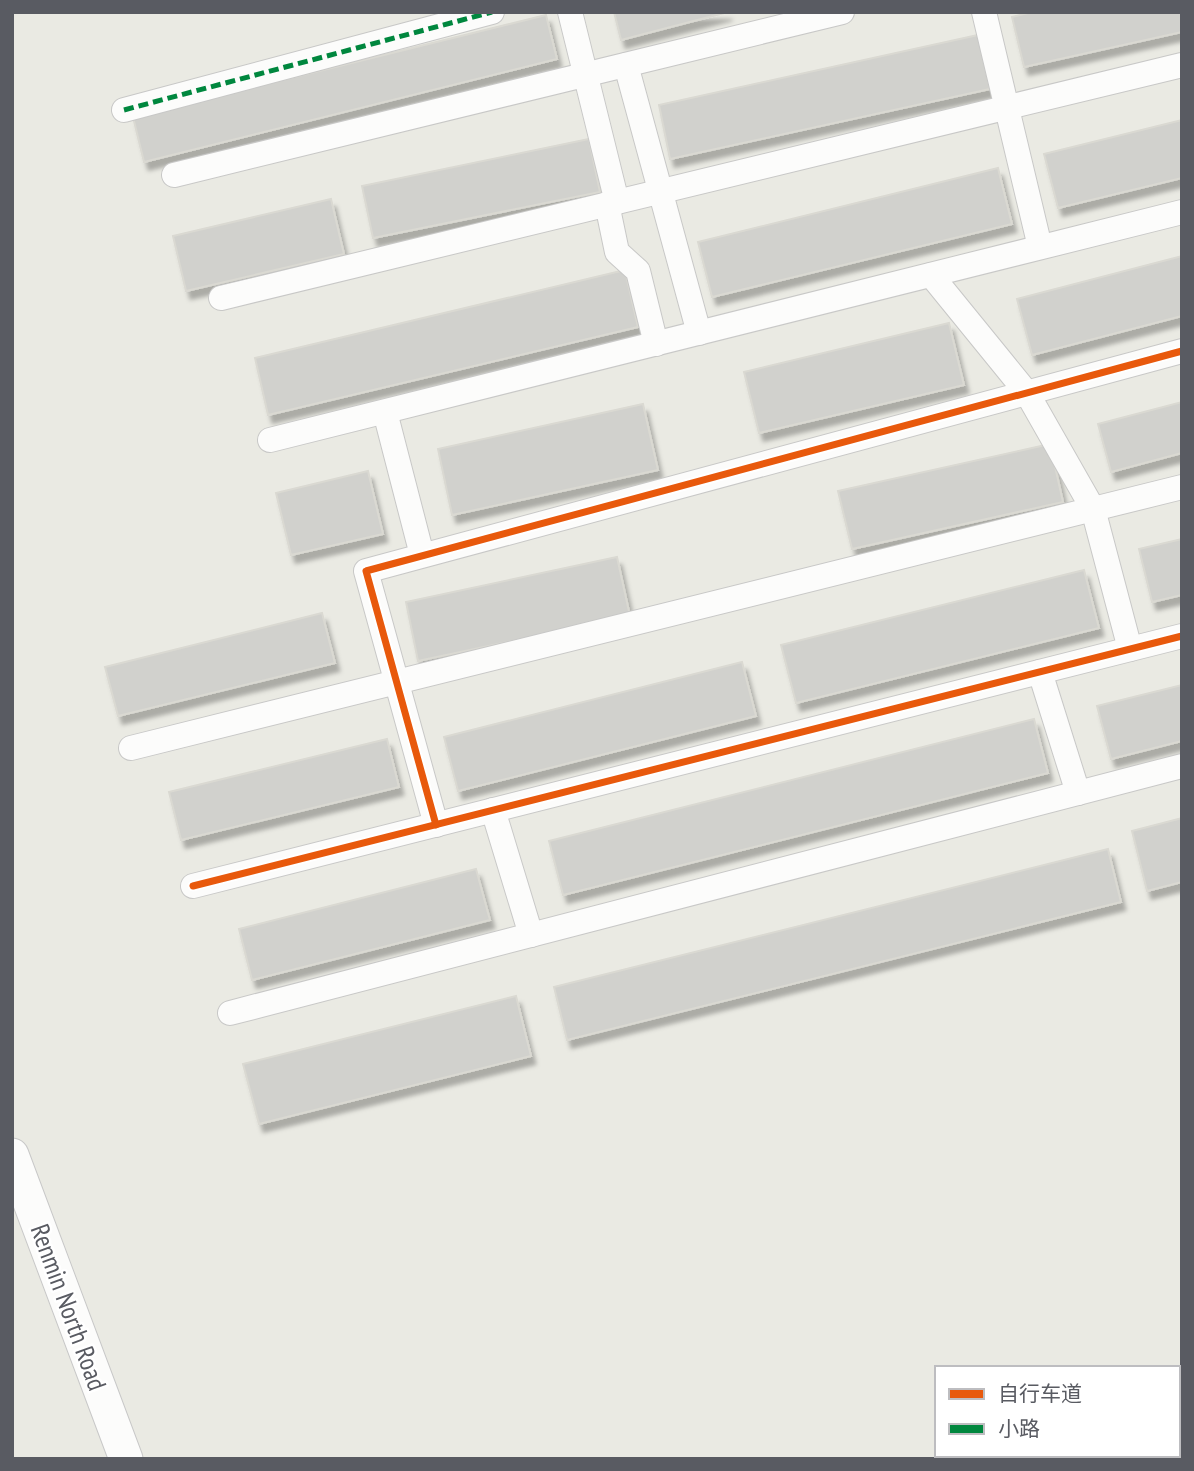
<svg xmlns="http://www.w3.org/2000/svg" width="1194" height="1471" font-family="'PT Sans Narrow','Noto Sans SC',sans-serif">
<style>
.building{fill:#d1d1cd;stroke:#dad9d2;stroke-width:2;filter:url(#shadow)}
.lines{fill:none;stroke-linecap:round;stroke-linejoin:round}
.minor-casing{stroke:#c8c8c7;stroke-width:26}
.secondary-casing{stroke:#c8c8c8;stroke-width:35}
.minor{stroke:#fcfcfb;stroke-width:24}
.secondary{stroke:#fcfcfb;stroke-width:33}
.quiet{stroke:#00873e;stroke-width:5;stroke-dasharray:10 5;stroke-linecap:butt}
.cycleway-casing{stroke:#fff;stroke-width:11}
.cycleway{stroke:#e8590c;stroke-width:7}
.labels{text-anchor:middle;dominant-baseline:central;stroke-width:5;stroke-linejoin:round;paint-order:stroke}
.street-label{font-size:26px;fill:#595b62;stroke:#fff}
</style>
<defs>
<filter id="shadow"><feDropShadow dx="4.5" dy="8" stdDeviation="2" flood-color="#0004"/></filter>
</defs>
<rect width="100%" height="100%" fill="#eaeae3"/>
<g class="building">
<polygon points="614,12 728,12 621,40"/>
<polygon points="1032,12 1182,12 1182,32 1024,67 1012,17"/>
<polygon points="546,15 557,59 144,162 133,117"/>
<polygon points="978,35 990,89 670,159 659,105"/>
<polygon points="1182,120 1182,178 1058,208 1044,154"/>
<polygon points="589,139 600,192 373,238 362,186"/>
<polygon points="998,168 1012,224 712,297 698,242"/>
<polygon points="331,199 344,254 186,291 173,236"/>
<polygon points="1182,256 1182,316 1032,355 1017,299"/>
<polygon points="625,270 638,327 268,415 255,358"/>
<polygon points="949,323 964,385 759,433 744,372"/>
<polygon points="1182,402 1182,453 1111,472 1098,424"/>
<polygon points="643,404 658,470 452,515 438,449"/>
<polygon points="1050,444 1063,502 852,549 838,491"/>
<polygon points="368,471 383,534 291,555 276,493"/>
<polygon points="1182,539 1182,595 1152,602 1139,549"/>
<polygon points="617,557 630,616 418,661 406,602"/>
<polygon points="1084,570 1099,628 796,703 781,645"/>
<polygon points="322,613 335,663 118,716 105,667"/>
<polygon points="742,662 756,716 458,791 444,737"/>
<polygon points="1182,685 1182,741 1111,759 1097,706"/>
<polygon points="1034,719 1048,773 563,895 549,841"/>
<polygon points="387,739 399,787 181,840 169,792"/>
<polygon points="1182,818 1182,882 1147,891 1132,831"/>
<polygon points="1108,849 1121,902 567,1040 554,987"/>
<polygon points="476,869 490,920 252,980 239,929"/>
<polygon points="516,996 531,1056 259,1124 243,1064"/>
</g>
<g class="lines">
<g class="minor-casing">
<g id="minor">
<polyline points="570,12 617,202"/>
<polyline points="984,12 1040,247"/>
<polyline points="626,65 699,333"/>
<polyline points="124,110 492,12"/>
<polyline points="174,175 842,12"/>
<polyline points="607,204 617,252 638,271 656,344"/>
<polyline points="931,275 1027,393 1093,509 1130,649"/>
<polyline points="221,298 1182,65"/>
<polyline points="385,412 422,555"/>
<polyline points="270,440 1182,212"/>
<polyline points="1040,672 1078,793"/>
<polyline points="131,748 1182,487"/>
<polyline points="493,810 531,935"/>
<polyline points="436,825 366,571 1182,351"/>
<polyline points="193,886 1182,636"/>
<polyline points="230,1013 1182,766"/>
</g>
</g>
<g class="secondary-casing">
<polyline id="secondary" points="12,1155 126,1459"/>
</g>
<use href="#minor" class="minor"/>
<use href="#secondary" class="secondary"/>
<polyline class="quiet" points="124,110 492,12"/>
<g class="cycleway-casing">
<g id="cycleway">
<polyline points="436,825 366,571 1182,351"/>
<polyline points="193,886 1182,636"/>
</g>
</g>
<use href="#cycleway" class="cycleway"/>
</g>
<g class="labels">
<g class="street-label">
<text transform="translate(69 1307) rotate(70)">Renmin North Road</text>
</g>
</g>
<rect width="1194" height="1471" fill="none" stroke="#595b62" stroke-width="28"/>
<rect x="935" y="1366" width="245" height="91" fill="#ffffff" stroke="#bdbdc0" stroke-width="2"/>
<rect x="949" y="1389" width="35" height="10" fill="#e8590c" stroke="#bdbdc0" stroke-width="2"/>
<text x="998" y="1401" font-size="21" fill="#595b62">自行车道</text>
<rect x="949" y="1424" width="35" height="10" fill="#00873e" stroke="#bdbdc0" stroke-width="2"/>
<text x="998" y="1436" font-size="21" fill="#595b62">小路</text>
</svg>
